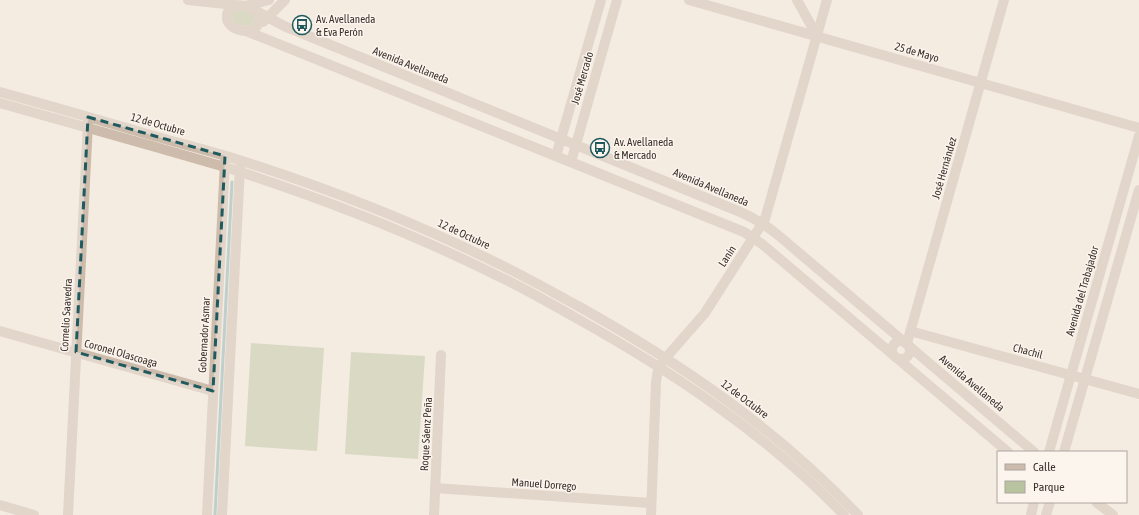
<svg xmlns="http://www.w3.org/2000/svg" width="1139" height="515" font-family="'Asap Condensed',sans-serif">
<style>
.green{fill:#b8c4a0}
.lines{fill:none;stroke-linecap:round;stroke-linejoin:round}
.stream{stroke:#7fb0b2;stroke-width:3}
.minor{stroke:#cdbbac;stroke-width:10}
.marked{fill:none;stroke:#1f5a5e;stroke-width:3;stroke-dasharray:8 5;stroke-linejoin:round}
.labels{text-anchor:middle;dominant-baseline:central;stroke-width:3;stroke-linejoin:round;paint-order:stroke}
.poi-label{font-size:11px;fill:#3b302b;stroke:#fbf5ee;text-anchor:start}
.street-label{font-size:11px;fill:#3b302b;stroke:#fbf5ee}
</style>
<rect width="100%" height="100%" fill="#f4ebe1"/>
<g class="green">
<polygon points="236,8 254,13 255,21 249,26 235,25 230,15"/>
<polygon points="251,343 324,348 317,451 245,446"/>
<polygon points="351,352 425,356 418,459 345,454"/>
</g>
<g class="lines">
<polyline class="stream" points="215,515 232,182"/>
<g class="minor">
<path d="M188,0l57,6 4,1 35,19 454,185c14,6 28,14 40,24l256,217"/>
<polyline points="689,0 1139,128"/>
<polyline points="797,0 817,36"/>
<path d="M237,6c-5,1 -10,4 -10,10 -2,15 28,21 32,6 2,-4 0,-8 -3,-11"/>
<polyline points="245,6 269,0"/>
<polyline points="263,22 285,0"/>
<polyline points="246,31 744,232 762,244 1008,452"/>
<path d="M0,92c51,14 103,29 154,44 28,8 57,15 85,24 91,29 180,64 266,107 25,12 49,26 73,39 102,57 199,123 280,209"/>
<path d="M0,103c51,14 101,29 152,43 24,7 49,14 73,21 94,30 187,66 275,110 26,12 51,27 76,41 97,54 190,116 268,197"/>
<polyline points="556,156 601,0"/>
<polyline points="571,162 617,0"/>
<polyline points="0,331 213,391"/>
<polyline points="910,331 1139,394"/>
<circle cx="901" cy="350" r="9"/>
<polyline points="907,343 1004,0"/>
<polyline points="1049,452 1139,136"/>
<polyline points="1064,452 1139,190"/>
<polyline points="435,488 651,503"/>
<polyline points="1096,502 1113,515"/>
<polyline points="0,505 34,515"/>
<polyline points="68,515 88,123"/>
<polyline points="207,515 225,162"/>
<polyline points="222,515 240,167"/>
<polyline points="434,515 441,355"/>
<polyline points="651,515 656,382 658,370 663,361 705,313 765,219 827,0"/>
<polyline points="1031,515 1034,502"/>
<polyline points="1046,515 1050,502"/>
</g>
</g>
<path d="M0 0H1139V515H0ZM88,117l137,39 -12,235 -137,-39z" fill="#f4ebe1" fill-opacity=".55" fill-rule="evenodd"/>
<path class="marked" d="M88,117l137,39 -12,235 -137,-39z"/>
<defs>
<g id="bus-ring" transform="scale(1)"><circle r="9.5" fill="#fbf5ee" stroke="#1f5a5e" stroke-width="1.5"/><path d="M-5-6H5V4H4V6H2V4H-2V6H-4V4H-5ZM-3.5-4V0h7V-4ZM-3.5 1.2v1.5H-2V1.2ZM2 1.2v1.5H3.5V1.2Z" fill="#1f5a5e"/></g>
</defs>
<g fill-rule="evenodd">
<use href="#bus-ring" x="302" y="25"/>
<use href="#bus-ring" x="600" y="148"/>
</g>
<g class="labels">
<g class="poi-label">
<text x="316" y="19">Av. Avellaneda<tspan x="316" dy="13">&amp; Eva Perón</tspan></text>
<text x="614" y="142">Av. Avellaneda<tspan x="614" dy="13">&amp; Mercado</tspan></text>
</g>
<g class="street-label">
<text transform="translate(917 52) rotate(16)">25 de Mayo</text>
<text transform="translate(411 65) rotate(22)">Avenida Avellaneda</text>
<text transform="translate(582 78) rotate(-74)">José Mercado</text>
<text transform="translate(158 124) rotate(16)">12 de Octubre</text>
<text transform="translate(944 168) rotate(-74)">José Hernández</text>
<text transform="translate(711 187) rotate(23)">Avenida Avellaneda</text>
<text transform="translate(464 234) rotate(25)">12 de Octubre</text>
<text transform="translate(727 256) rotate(-57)">Lanín</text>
<text transform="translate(1082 291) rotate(-74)">Avenida del Trabajador</text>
<text transform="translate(66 315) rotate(-87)">Cornelio Saavedra</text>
<text transform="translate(204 335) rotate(-87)">Gobernador Asmar</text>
<text transform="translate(1028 351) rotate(15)">Chachil</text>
<text transform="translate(121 353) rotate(16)">Coronel Olascoaga</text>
<text transform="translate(972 383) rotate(40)">Avenida Avellaneda</text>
<text transform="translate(745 399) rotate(37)">12 de Octubre</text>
<text transform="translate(426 434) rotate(-87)">Roque Sáenz Peña</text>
<text transform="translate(544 484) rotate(4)">Manuel Dorrego</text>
</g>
</g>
<rect x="997" y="451" width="130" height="52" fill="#fbf5ee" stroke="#aea6a0"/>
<rect x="1005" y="464" width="20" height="6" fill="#cdbbac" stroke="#aea6a0"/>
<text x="1033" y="471" font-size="12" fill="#3b302b">Calle</text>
<rect x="1005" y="481" width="20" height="12" fill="#b8c4a0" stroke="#aea6a0"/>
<text x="1033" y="491" font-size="12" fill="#3b302b">Parque</text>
</svg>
